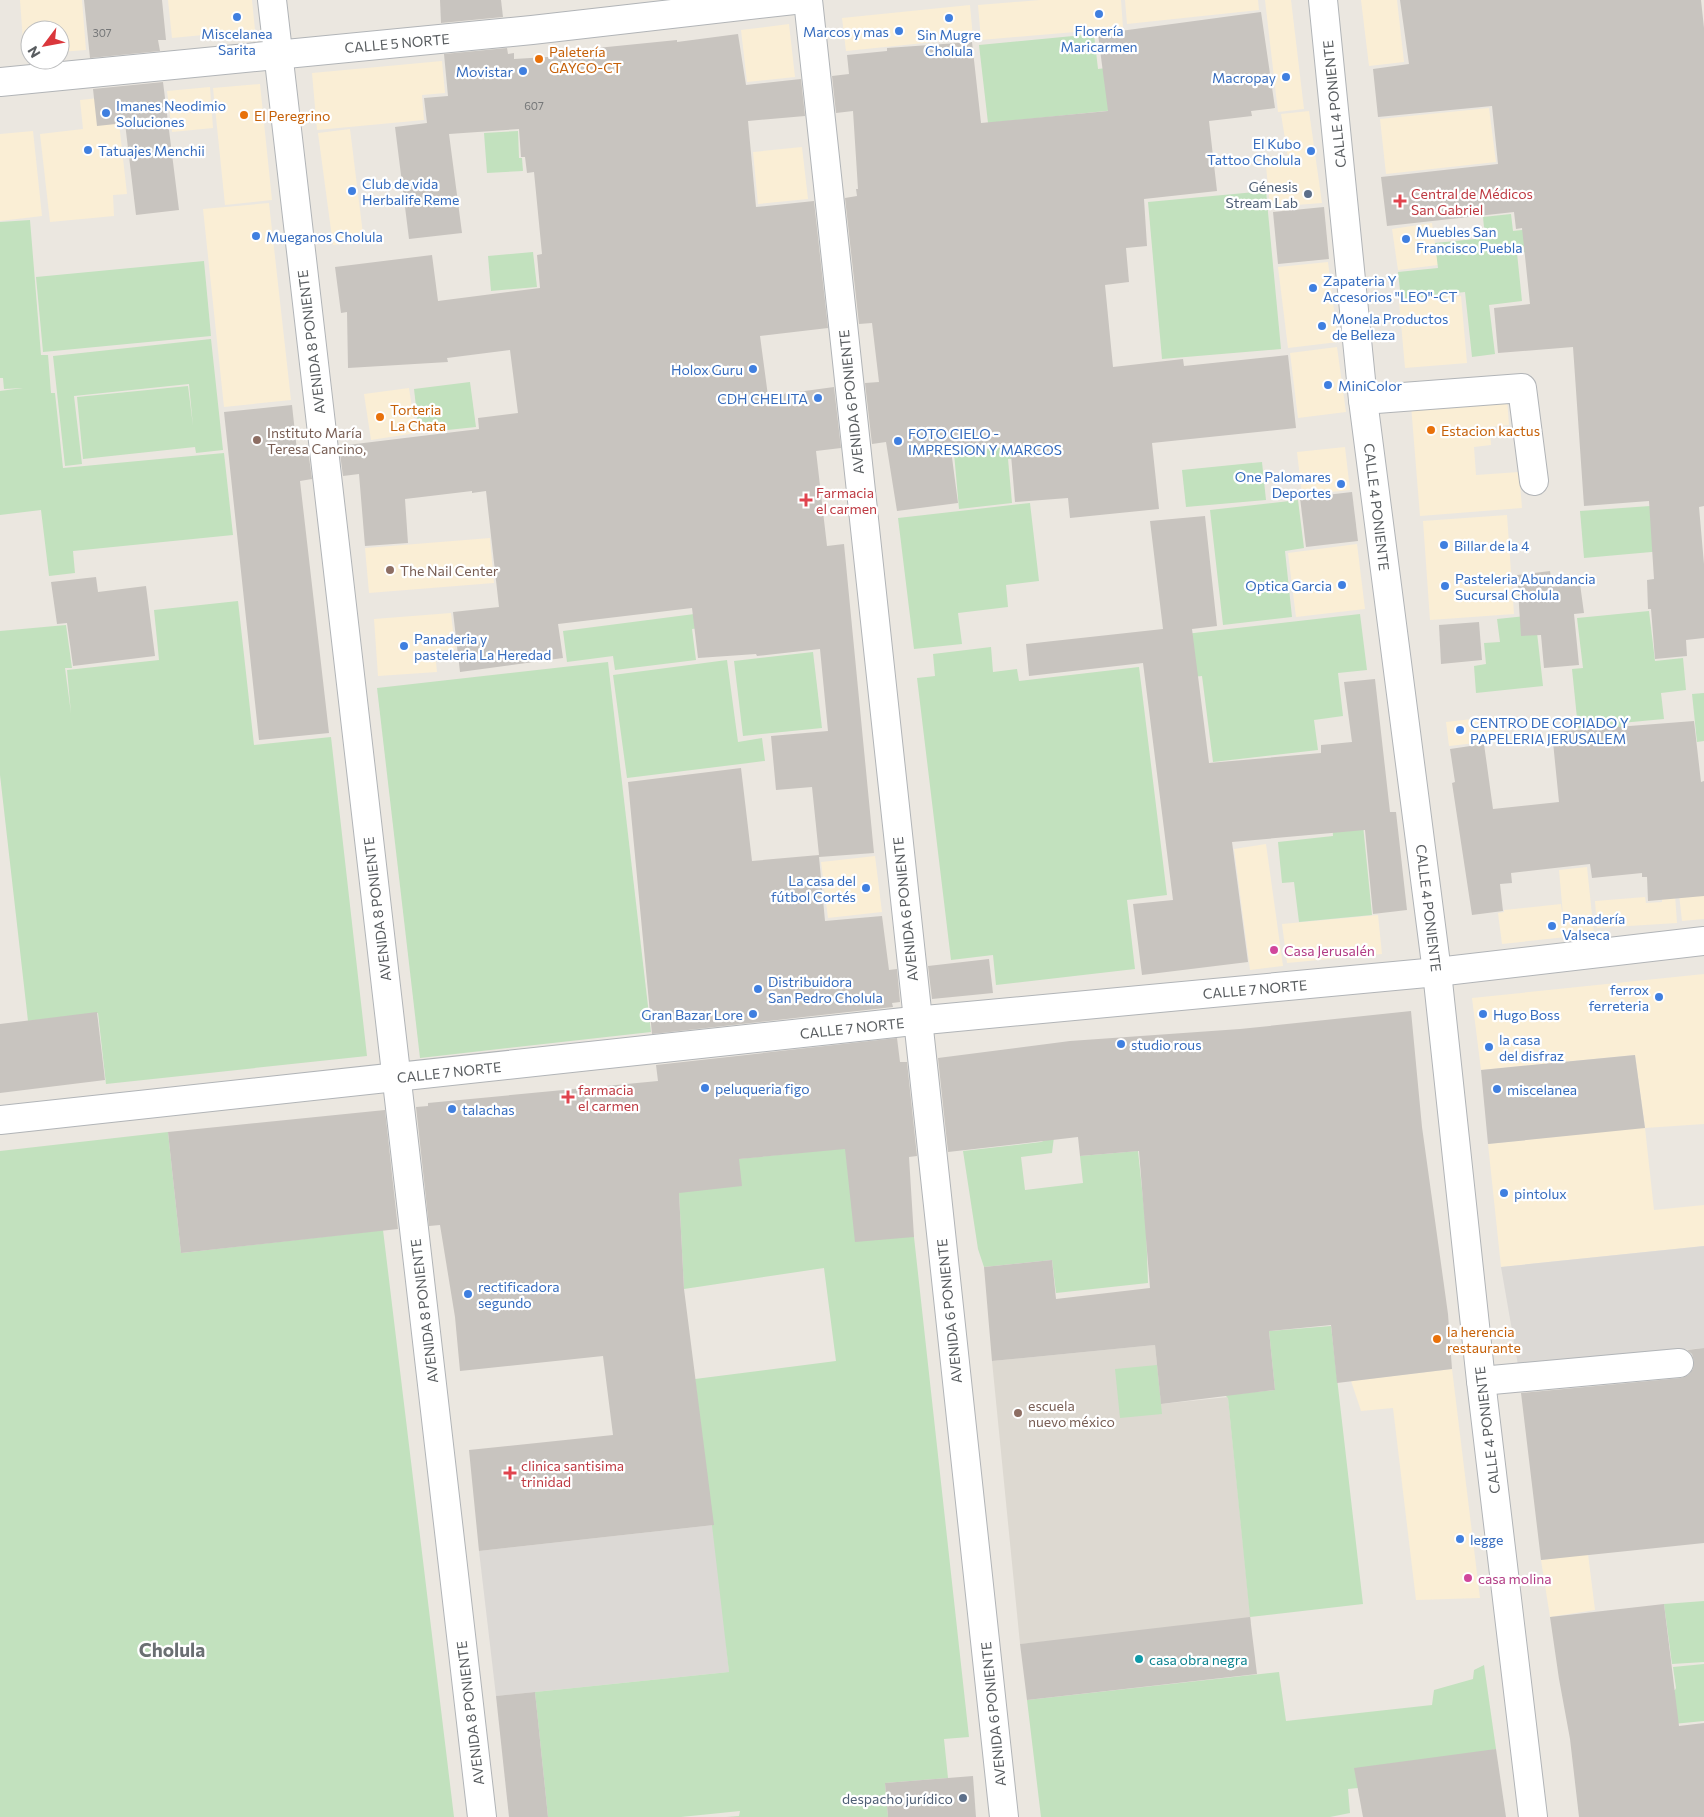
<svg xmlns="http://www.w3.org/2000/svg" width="1704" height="1817" font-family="Commissioner,sans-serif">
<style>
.commercial{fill:#faeed5}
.industrial{fill:#dcd9d5}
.education{fill:#ddd9d1}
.green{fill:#c2e1be}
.building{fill:#c8c4bf}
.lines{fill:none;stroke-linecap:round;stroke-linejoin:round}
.minor-casing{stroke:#b1b4b7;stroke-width:30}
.minor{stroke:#fff;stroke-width:28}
.shop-dot{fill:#3f7fe0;stroke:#fff;stroke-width:2}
.food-dot{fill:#e8710a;stroke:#fff;stroke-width:2}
.service-dot{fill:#5c6f8a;stroke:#fff;stroke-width:2}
.health-dot{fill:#e0444e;stroke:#fff;stroke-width:2}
.education-dot{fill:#8d6e63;stroke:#fff;stroke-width:2}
.hotel-dot{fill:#d1479c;stroke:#fff;stroke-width:2}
.culture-dot{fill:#0f9aa8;stroke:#fff;stroke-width:2}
.labels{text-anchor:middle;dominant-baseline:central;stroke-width:4.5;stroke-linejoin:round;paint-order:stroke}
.number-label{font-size:11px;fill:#757778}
.shop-label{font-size:14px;fill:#366cbe;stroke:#fff;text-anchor:start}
.street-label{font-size:14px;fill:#595d60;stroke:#fff}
.food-label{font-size:14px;fill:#c56008;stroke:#fff;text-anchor:start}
.service-label{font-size:14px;fill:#4e5e75;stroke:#fff;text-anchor:end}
.health-label{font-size:14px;fill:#be3a42;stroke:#fff;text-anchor:start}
.education-label{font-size:14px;fill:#785e54;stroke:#fff;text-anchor:start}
.hotel-label{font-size:14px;fill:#b23c85;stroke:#fff;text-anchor:start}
.culture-label{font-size:14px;fill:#0d838f;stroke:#fff;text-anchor:start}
.district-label{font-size:19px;font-weight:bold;fill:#6a6f72;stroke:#fff}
</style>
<rect width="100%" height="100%" fill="#ebe7e0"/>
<g class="commercial">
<polygon points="20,0 82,0 86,50 60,52 60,30 30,30 30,55 24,55"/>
<polygon points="168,0 252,0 255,30 172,38"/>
<polygon points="1040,0 1121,0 1123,28 981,40 978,5"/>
<polygon points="1125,0 1258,0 1259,10 1127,24"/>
<polygon points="1265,0 1291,0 1304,109 1278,112"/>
<polygon points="1361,0 1397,0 1404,62 1369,66"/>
<polygon points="970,5 973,38 846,51 842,18"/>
<polygon points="789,24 795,77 747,82 741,30"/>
<polygon points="442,61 445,93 422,95 424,120 317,130 312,73"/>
<polygon points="260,84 272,200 225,205 213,88"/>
<polygon points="210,87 213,128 172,132 167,91"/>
<polygon points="116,96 127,194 113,195 114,216 50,222 40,134 83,129 80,100"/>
<polygon points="1489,108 1496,162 1386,174 1380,119"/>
<polygon points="1309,111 1322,203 1270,207 1266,166 1289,164 1281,114"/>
<polygon points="350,129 364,242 333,245 318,133"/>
<polygon points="33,131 42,216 0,221 0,134"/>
<polygon points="802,147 808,199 758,204 753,152"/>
<polygon points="269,203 291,400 224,407 203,209"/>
<polygon points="1432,223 1438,265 1398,270 1392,229"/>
<polygon points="1328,262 1338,342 1288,348 1278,267"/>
<polygon points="1461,296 1467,363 1405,368 1399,301"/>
<polygon points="1337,347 1346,412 1298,418 1290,353"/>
<polygon points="409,388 416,433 371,440 364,394"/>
<polygon points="1507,398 1509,425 1490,427 1491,445 1474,447 1476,475 1519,472 1522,508 1420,516 1411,405"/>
<polygon points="1345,447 1350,490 1302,495 1297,452"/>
<polygon points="1507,515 1514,614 1430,620 1423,521"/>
<polygon points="490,538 494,583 369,593 365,548"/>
<polygon points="1357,544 1365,609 1296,617 1288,553"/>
<polygon points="451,613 455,649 435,651 437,672 378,676 374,619"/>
<polygon points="1499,716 1502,740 1449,746 1446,722"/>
<polygon points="1704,828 1704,919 1682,921 1672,832"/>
<polygon points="1266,844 1283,966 1250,970 1234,849"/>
<polygon points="875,856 882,912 828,918 821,862"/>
<polygon points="1587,867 1594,934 1502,944 1498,913 1504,912 1504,910 1561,904 1564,926 1559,870"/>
<polygon points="1675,895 1677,923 1597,928 1595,901 1645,897 1646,903 1662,902 1662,896"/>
<polygon points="1378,915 1382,954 1287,963 1282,924"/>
<polygon points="1704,974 1704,1124 1645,1128 1654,1210 1704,1205 1704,1246 1501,1267 1488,1144 1645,1127 1635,1055 1481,1070 1472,998"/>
<polygon points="1452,1369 1480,1598 1416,1600 1393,1408 1361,1411 1351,1381"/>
<polygon points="1588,1554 1595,1610 1550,1617 1541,1560"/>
</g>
<g class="industrial">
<polygon points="1704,1246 1704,1348 1518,1365 1501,1267"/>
<polygon points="714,1525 729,1672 496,1696 479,1551"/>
</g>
<polygon class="education" points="1155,1345 1161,1404 1228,1397 1251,1623 1020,1644 992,1361"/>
<g class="green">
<polygon points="1094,34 1098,69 1131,65 1135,108 988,123 979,45"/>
<polygon points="518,131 519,158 522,158 523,171 487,173 484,133"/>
<polygon points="1266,191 1281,349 1162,359 1148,202"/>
<polygon points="1511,214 1513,231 1614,220 1617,243 1517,253 1522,301 1489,305 1495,354 1472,357 1465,292 1401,299 1398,272 1438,268 1435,243 1485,238 1483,217"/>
<polygon points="30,220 41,355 48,355 51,393 55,393 63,468 224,453 233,535 73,551 75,573 49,576 41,510 0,515 0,389 0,391 23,388 4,389 3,378 0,378 0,222"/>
<polygon points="533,252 537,287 491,291 488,256"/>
<polygon points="204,261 211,336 43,352 36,277"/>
<polygon points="211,339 223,450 196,453 195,447 83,459 77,397 188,386 193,426 189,384 74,396 82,464 65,466 53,356"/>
<polygon points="470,382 476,427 419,433 414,389"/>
<polygon points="970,422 972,450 1022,446 1041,457 1008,459 1012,503 959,509 954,453 950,453 947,424"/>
<polygon points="1262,462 1266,500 1186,507 1182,470"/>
<polygon points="1298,500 1304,548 1285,551 1292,617 1223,625 1210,510"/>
<polygon points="1030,503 1039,581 1006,585 1008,607 958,613 962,644 914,649 898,518"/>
<polygon points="1664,505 1674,550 1584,558 1580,511"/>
<polygon points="818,598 820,614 692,629 696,660 615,670 613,656 567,662 563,631"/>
<polygon points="238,601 254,745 331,737 367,1056 106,1084 98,1013 28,1021 0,775 0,631 66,625 72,668 65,668 71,713 67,670 159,660 154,610"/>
<polygon points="1649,611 1655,661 1683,658 1686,690 1661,693 1664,719 1621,723 1624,753 1605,755 1602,726 1578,728 1572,669 1583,668 1577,618"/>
<polygon points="1360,614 1367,670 1338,673 1343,716 1314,720 1318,750 1213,762 1202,676 1147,682 1142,639"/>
<polygon points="1535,615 1543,686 1476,693 1474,666 1486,664 1484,643 1500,642 1497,619"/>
<polygon points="991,647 993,672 1017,669 1019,681 1139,667 1167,895 1127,900 1135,969 996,985 993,955 951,960 917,678 935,676 933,654"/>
<polygon points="813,652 822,728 743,736 734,661"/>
<polygon points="727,660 738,742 762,738 765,761 627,778 613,675"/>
<polygon points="608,662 651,1032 420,1058 377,688"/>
<polygon points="1704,693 1704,741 1697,742 1692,694"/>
<polygon points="1362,815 1372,915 1299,922 1294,882 1282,883 1278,842 1333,836 1332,818"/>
<polygon points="168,1132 181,1253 383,1230 454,1817 0,1817 0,1151"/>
<polygon points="1054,1137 1052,1153 1021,1157 1025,1190 1083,1183 1080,1156 1138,1151 1146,1227 1148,1283 1056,1293 1052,1260 984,1267 978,1249 963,1151 1041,1142"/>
<polygon points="845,1148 914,1237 969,1737 944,1739 948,1778 885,1783 888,1817 726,1817 739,1816 740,1811 681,1817 548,1817 535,1692 729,1672 695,1379 836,1361 824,1268 684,1289 679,1193 738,1159"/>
<polygon points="1331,1326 1363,1604 1250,1617 1228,1398 1225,1395 1275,1390 1269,1331"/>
<polygon points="1157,1365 1162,1414 1120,1418 1115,1369"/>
<polygon points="1704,1601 1704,1662 1672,1664 1664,1604"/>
<polygon points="1704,1664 1704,1721 1642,1727 1663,1689 1675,1690 1676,1688 1673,1667"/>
<polygon points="1484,1665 1496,1749 1358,1788 1348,1789 1350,1813 1330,1817 1041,1817 1027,1700 1279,1672 1286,1721 1432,1705 1434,1690 1473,1679 1474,1670"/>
</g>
<g class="building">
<polygon points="84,0 162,0 166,40 158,40 160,51 90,58"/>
<polygon points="440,0 501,0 503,17 441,23"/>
<polygon points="1400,0 1701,0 1704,28 1704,506 1699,507 1704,564 1704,638 1686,640 1687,656 1655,659 1651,609 1648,609 1647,580 1654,579 1649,501 1584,506 1573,347 1498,353 1494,308 1530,304 1522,228 1516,229 1514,212 1387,226 1381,177 1498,164 1492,106 1378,117 1373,69 1409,64"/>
<polygon points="1261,12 1275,108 1251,111 1252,116 1209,121 1217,191 1144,199 1147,246 1126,248 1129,282 1105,285 1113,367 1183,359 1184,366 1288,355 1296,428 1152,443 1159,509 1070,518 1068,498 1015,502 1010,443 951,450 958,503 897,511 886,442 872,444 865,383 879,382 872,323 859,324 845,198 857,196 856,189 858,189 853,111 836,113 832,76 849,74 847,55 887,51 887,48 972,42 981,123 1108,111 1098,34"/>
<polygon points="738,34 746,85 801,79 805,116 748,121 756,207 814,201 828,328 760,336 768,396 834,387 841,448 816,451 827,546 844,544 874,853 819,857 825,921 882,916 889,970 897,969 900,1002 892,1003 893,1007 652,1034 628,782 741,768 752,861 819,855 812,787 776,790 771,736 828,731 820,649 757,656 756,654 698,658 692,608 558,624 563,658 460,672 453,612 499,607 486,491 472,493 472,491 405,499 408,543 365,546 359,474 343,476 339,446 479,429 478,418 518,413 510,350 447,358 448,362 348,368 347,312 341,313 335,267 432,255 438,301 540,288 537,255 542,254 534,172 527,173 525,157 521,157 519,129 449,134 462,233 409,239 395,127 427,123 424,98 448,96 444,54 507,48 508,54 514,53 514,59 597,54 597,48 677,40 677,42"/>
<polygon points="163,82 179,210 136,215 125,123 97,126 93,89"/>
<polygon points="1324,207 1329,259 1278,264 1273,212"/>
<polygon points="292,405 297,451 308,450 312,479 300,481 329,733 259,740 224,412"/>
<polygon points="1352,492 1358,541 1306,547 1300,498"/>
<polygon points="1205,516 1217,626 1192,629 1209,763 1321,753 1321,745 1352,742 1344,682 1375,679 1390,812 1396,812 1407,910 1373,914 1365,830 1232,842 1248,962 1142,975 1133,904 1173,900 1143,663 1029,676 1026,644 1163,629 1150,521"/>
<polygon points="1550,571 1552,587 1580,584 1584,613 1574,614 1579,665 1544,668 1541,635 1521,636 1517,575"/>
<polygon points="96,577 98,592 146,586 155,656 73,666 67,623 57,624 51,582"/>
<polygon points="1479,622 1482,660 1441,664 1439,625"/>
<polygon points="1694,721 1701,782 1704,781 1704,896 1648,901 1647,877 1642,877 1642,873 1592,878 1590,864 1511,873 1512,883 1500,884 1503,911 1472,915 1452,783 1455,782 1450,749 1484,744 1493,809 1559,802 1552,732"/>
<polygon points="989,959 993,993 932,999 928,966"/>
<polygon points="1411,1011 1422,1127 1448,1314 1452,1369 1337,1383 1331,1325 1269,1331 1275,1390 1161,1404 1155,1345 992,1361 984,1267 1052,1260 1056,1299 1150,1288 1139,1151 1080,1156 1078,1137 948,1152 938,1058 1070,1041 1240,1029"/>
<polygon points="97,1012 105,1080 0,1093 0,1024"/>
<polygon points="897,1038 900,1062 907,1062 917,1156 909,1157 914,1237 855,1242 845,1149 739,1159 742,1186 679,1193 684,1289 714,1525 479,1551 469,1450 613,1435 603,1356 460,1371 455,1317 440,1225 429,1226 416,1107 428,1106 428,1103 658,1081 656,1065"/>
<polygon points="1635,1055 1645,1128 1488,1144 1481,1070"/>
<polygon points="385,1110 398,1229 181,1253 168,1132"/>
<polygon points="1704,1348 1704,1543 1541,1560 1521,1393 1681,1378 1688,1375 1693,1369 1694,1361 1692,1354 1687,1350"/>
<polygon points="1664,1604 1679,1726 1704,1723 1704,1817 1579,1817 1570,1739 1559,1679 1550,1617"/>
<polygon points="1250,1617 1257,1674 1027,1700 1020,1644"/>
<polygon points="535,1692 548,1817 509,1817 496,1696"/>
<polygon points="1496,1749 1506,1817 1363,1817 1354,1768"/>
<polygon points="973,1776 976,1817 888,1817 885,1783"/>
</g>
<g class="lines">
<g class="minor-casing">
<g id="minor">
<polyline points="272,0 482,1817"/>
<polyline points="808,0 1004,1817"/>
<polyline points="1323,0 1363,400 1437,972 1481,1381 1533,1817"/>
<polyline points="0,82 532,30 794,0"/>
<polyline points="1363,400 1522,388 1534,481"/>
<polyline points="0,1120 904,1022 1437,972 1704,941"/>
<polyline points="1481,1381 1679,1363"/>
</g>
</g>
<use href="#minor" class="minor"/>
</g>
<g class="shop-dot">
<circle cx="1099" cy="14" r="5"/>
<circle cx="237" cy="17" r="5"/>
<circle cx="949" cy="18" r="5"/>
<circle cx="899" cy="31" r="5"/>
<circle cx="523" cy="71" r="5"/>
<circle cx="1286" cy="77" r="5"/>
<circle cx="106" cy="113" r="5"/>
<circle cx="88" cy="150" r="5"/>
<circle cx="1311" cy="151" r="5"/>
<circle cx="352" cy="191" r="5"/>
<circle cx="256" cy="236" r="5"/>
<circle cx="1406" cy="239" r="5"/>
<circle cx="1313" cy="288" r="5"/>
<circle cx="1322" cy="326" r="5"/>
<circle cx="753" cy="369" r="5"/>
<circle cx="1328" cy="385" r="5"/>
<circle cx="818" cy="398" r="5"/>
<circle cx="898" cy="441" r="5"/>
<circle cx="1341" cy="484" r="5"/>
<circle cx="1444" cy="545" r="5"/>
<circle cx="1342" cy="585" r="5"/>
<circle cx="1445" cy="586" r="5"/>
<circle cx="404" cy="646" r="5"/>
<circle cx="1460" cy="730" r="5"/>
<circle cx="866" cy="888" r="5"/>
<circle cx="1552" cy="926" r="5"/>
<circle cx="758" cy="989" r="5"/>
<circle cx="1659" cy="997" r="5"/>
<circle cx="753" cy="1014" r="5"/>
<circle cx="1483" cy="1014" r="5"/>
<circle cx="1121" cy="1044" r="5"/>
<circle cx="1489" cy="1047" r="5"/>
<circle cx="705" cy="1088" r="5"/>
<circle cx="1497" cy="1089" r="5"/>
<circle cx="452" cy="1109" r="5"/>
<circle cx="1504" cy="1193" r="5"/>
<circle cx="468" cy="1294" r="5"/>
<circle cx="1460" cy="1539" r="5"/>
</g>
<g class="food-dot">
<circle cx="539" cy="59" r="5"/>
<circle cx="244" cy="115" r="5"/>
<circle cx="380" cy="417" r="5"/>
<circle cx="1431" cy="430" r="5"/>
<circle cx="1437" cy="1339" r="5"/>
</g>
<g class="service-dot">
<circle cx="1308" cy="194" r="5"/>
<circle cx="963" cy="1798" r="5"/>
</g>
<g class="health-dot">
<path d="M1397.5 193.5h5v5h5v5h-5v5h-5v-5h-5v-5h5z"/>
<path d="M803.5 492.5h5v5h5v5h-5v5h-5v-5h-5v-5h5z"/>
<path d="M565.5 1089.5h5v5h5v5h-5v5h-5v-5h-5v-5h5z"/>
<path d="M507.5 1465.5h5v5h5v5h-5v5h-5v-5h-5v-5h5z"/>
</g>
<g class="education-dot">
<circle cx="257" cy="440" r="5"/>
<circle cx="390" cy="570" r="5"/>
<circle cx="1018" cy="1413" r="5"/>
</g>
<g class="hotel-dot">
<circle cx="1274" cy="950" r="5"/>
<circle cx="1468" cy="1578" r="5"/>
</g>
<circle class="culture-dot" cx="1139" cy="1659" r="5"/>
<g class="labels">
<g class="number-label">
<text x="102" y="32">307</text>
<text x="534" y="105">607</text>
</g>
<g class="shop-label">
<text x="1099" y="30" text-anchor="middle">Florería<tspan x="1099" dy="16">Maricarmen</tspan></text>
<text x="889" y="31" text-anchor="end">Marcos y mas</text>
<text x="237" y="33" text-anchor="middle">Miscelanea<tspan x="237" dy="16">Sarita</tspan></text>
<text x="949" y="34" text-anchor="middle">Sin Mugre<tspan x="949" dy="16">Cholula</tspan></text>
<text x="513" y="71" text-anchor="end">Movistar</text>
<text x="1276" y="77" text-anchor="end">Macropay</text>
<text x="116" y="105">Imanes Neodimio<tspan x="116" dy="16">Soluciones</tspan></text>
<text x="1301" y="143" text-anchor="end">El Kubo<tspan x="1301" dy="16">Tattoo Cholula</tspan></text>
<text x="98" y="150">Tatuajes Menchii</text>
<text x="362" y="183">Club de vida<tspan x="362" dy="16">Herbalife Reme</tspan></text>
<text x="1416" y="231">Muebles San<tspan x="1416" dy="16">Francisco Puebla</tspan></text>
<text x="266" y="236">Mueganos Cholula</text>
<text x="1323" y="280">Zapateria Y<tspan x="1323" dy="16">Accesorios "LEO"-CT</tspan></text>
<text x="1332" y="318">Monela Productos<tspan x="1332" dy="16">de Belleza</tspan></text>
<text x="743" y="369" text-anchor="end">Holox Guru</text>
<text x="1338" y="385">MiniColor</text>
<text x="808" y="398" text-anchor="end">CDH CHELITA</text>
<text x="908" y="433">FOTO CIELO -<tspan x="908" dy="16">IMPRESION Y MARCOS</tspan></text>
<text x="1331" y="476" text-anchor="end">One Palomares<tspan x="1331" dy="16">Deportes</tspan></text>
<text x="1454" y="545">Billar de la 4</text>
<text x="1455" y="578">Pasteleria Abundancia<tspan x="1455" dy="16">Sucursal Cholula</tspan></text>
<text x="1332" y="585" text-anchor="end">Optica Garcia</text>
<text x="414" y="638">Panaderia y<tspan x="414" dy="16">pasteleria La Heredad</tspan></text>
<text x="1470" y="722">CENTRO DE COPIADO Y<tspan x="1470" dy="16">PAPELERIA JERUSALEM</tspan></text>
<text x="856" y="880" text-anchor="end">La casa del<tspan x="856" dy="16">fútbol Cortés</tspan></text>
<text x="1562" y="918">Panadería<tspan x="1562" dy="16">Valseca</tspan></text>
<text x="768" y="981">Distribuidora<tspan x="768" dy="16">San Pedro Cholula</tspan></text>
<text x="1649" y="989" text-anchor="end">ferrox<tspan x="1649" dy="16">ferreteria</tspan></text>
<text x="743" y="1014" text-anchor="end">Gran Bazar Lore</text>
<text x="1493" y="1014">Hugo Boss</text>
<text x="1499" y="1039">la casa<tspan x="1499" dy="16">del disfraz</tspan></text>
<text x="1131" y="1044">studio rous</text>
<text x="715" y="1088">peluqueria figo</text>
<text x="1507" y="1089">miscelanea</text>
<text x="462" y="1109">talachas</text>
<text x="1514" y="1193">pintolux</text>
<text x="478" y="1286">rectificadora<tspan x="478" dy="16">segundo</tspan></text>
<text x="1470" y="1539">legge</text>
</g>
<g class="street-label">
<text transform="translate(397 43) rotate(-5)">CALLE 5 NORTE</text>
<text transform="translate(1334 104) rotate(-96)">CALLE 4 PONIENTE</text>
<text transform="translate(311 342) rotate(-97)">AVENIDA 8 PONIENTE</text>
<text transform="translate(851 402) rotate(-96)">AVENIDA 6 PONIENTE</text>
<text transform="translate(1377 507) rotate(83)">CALLE 4 PONIENTE</text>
<text transform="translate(1429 908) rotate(83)">CALLE 4 PONIENTE</text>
<text transform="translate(377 909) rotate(-97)">AVENIDA 8 PONIENTE</text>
<text transform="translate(905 909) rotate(-96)">AVENIDA 6 PONIENTE</text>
<text transform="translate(1255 989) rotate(-5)">CALLE 7 NORTE</text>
<text transform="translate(852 1028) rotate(-6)">CALLE 7 NORTE</text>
<text transform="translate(449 1072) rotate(-6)">CALLE 7 NORTE</text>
<text transform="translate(424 1311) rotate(-97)">AVENIDA 8 PONIENTE</text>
<text transform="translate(949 1311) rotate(-96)">AVENIDA 6 PONIENTE</text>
<text transform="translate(1487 1430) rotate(-97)">CALLE 4 PONIENTE</text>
<text transform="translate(470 1713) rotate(-97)">AVENIDA 8 PONIENTE</text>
<text transform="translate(993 1714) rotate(-96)">AVENIDA 6 PONIENTE</text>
</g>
<g class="food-label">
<text x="549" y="51">Paletería<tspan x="549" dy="16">GAYCO-CT</tspan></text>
<text x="254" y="115">El Peregrino</text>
<text x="390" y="409">Torteria<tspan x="390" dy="16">La Chata</tspan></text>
<text x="1441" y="430">Estacion kactus</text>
<text x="1447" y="1331">la herencia<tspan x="1447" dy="16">restaurante</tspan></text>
</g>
<g class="service-label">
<text x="1298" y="186">Génesis<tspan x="1298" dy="16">Stream Lab</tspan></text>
<text x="953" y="1798">despacho jurídico</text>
</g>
<g class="health-label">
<text x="1411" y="193">Central de Médicos<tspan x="1411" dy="16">San Gabriel</tspan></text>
<text x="816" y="492">Farmacia<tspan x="816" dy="16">el carmen</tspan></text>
<text x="578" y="1089">farmacia<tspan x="578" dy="16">el carmen</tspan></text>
<text x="521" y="1465">clinica santisima<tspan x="521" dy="16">trinidad</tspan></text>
</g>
<g class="education-label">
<text x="267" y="432">Instituto María<tspan x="267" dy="16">Teresa Cancino,</tspan></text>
<text x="400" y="570">The Nail Center</text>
<text x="1028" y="1405">escuela<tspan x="1028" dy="16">nuevo méxico</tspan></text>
</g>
<g class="hotel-label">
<text x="1284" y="950">Casa Jerusalén</text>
<text x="1478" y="1578">casa molina</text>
</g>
<g class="culture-label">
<text x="1149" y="1659">casa obra negra</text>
</g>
<g class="district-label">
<text x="172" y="1649">Cholula</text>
</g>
</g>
<g transform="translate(45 45) rotate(238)"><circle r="24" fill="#ffffff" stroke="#bdbebf"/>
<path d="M0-4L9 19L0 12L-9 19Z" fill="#da373c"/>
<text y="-8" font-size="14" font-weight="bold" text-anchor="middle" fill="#595d60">N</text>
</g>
</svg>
